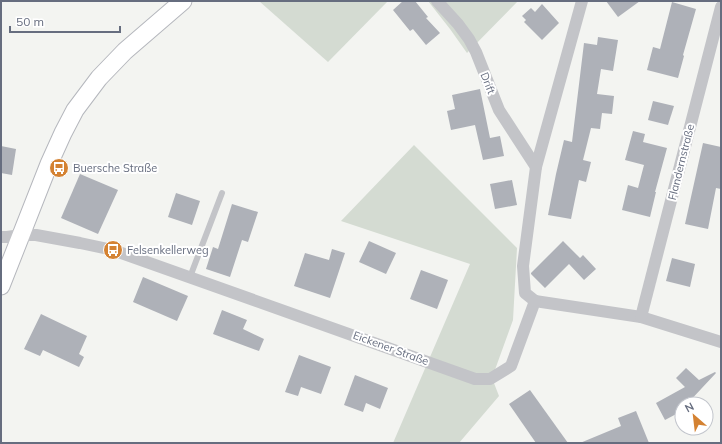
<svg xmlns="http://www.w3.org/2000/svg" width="722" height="444" font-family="Mulish,sans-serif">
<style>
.green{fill:#d4dbd2}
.building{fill:#aeb1b8}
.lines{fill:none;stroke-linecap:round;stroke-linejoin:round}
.secondary-casing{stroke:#b5b7bd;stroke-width:19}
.service{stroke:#c3c4c8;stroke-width:6}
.minor{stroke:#c3c4c8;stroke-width:12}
.secondary{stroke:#fff;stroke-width:17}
.labels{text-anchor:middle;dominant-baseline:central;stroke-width:4;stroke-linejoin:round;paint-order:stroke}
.street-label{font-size:11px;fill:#666d7f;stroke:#fff}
.poi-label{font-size:11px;fill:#666d7f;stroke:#fff;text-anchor:start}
</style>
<rect width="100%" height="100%" fill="#f3f4f1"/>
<g class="green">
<polygon points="259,1 388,1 328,62"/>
<polygon points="428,1 518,1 467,53 450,29"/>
<polygon points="414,145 517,248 513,320 492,378 499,396 459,443 393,443 470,264 341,221"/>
</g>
<g class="building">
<polygon points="403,1 415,1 428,17 426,18 440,33 426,45 413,29 410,31 393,10"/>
<polygon points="606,1 640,1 618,17"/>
<polygon points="672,2 696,9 683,55 684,56 678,78 647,70 653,47 660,49"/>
<polygon points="542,4 559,23 542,40 524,22 526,20 522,16 531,8 535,12"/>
<polygon points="598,37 618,40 613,71 601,69 597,94 614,96 612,114 602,113 600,129 591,128 583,160 591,162 586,182 579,180 571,219 548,215 556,174 564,140 572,142 584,43 597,45"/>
<polygon points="480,89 490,138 500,136 504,156 483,160 475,125 451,130 447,111 455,109 452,95"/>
<polygon points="653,101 674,106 668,125 648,120"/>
<polygon points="633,131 645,134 643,142 667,148 655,192 656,192 650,217 622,210 628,185 638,188 644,165 625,160"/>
<polygon points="703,143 721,147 721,189 716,188 708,229 685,224"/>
<polygon points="1,146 16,149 12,175 1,173"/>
<polygon points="80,174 118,190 98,234 61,218"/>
<polygon points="512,180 517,205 495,209 490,184"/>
<polygon points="176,193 200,201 192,225 168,217"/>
<polygon points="232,204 258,212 248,242 242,240 230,277 206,269 213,247 218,249"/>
<polygon points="369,241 396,253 386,274 359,262"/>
<polygon points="563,241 580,258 583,255 596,269 584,280 569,264 545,288 531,274 531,273"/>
<polygon points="332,249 345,253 330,298 294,286 305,253 329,260"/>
<polygon points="672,258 695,264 690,287 666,281"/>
<polygon points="421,270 448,280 437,309 410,299"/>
<polygon points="143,277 188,296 177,321 133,302"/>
<polygon points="222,310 247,320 243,329 264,339 259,351 213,334"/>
<polygon points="41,314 87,336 79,354 84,357 79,367 43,350 40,356 24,349"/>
<polygon points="299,355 331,367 321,394 301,387 298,396 285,392"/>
<polygon points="686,368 699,380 715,372 716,373 687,404 682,404 682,409 680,412 665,420 656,403 685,387 676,378"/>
<polygon points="355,375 388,388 380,409 366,403 363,412 344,405"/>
<polygon points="530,390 568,443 536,443 509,404"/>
<polygon points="636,411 649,443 580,443 621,426 618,418"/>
</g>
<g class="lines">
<g class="secondary-casing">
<polyline id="secondary" points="1,286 49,164 63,133 75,110 99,78 125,51 183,1"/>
</g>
<polyline class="service" points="190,277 222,193"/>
<g class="minor">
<polyline points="437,1 458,24 469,39 476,52 499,110 536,167"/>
<polyline points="1,237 7,237 21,235 36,235 80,243 113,250 475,379 490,379 511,366 535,301 641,317 721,342"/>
<polyline points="535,301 525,293 523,266 536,167 582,1"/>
<polyline points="641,317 721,7"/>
</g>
<use href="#secondary" class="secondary"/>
</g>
<defs>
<g id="bus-disc" transform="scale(1)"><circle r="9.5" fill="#d48232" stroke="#fff"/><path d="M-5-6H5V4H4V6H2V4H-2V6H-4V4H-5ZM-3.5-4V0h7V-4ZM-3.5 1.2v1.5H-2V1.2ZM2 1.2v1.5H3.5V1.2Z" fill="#fff"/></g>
</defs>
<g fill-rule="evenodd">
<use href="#bus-disc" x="59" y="168"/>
<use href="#bus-disc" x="113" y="250"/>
</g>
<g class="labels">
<g class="street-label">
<text transform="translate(488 83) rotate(68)">Drift</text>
<text transform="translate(681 162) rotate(-76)">Flandernstraße</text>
<text transform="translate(391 348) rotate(20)">Eickener Straße</text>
</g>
<g class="poi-label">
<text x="73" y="168">Buersche Straße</text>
<text x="127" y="250">Felsenkellerweg</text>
</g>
</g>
<rect width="722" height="444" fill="none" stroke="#666d7f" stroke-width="4"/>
<g transform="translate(694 416) rotate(332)"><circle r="19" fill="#ffffff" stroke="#c2c5cc"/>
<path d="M0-3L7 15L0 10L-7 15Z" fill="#d48232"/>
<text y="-6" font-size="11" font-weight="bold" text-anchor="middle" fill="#666d7f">N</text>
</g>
<path d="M10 26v6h110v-6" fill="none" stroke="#666d7f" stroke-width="2"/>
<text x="16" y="26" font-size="12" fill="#666d7f" stroke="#ffffff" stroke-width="3" paint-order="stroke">50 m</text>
</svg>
